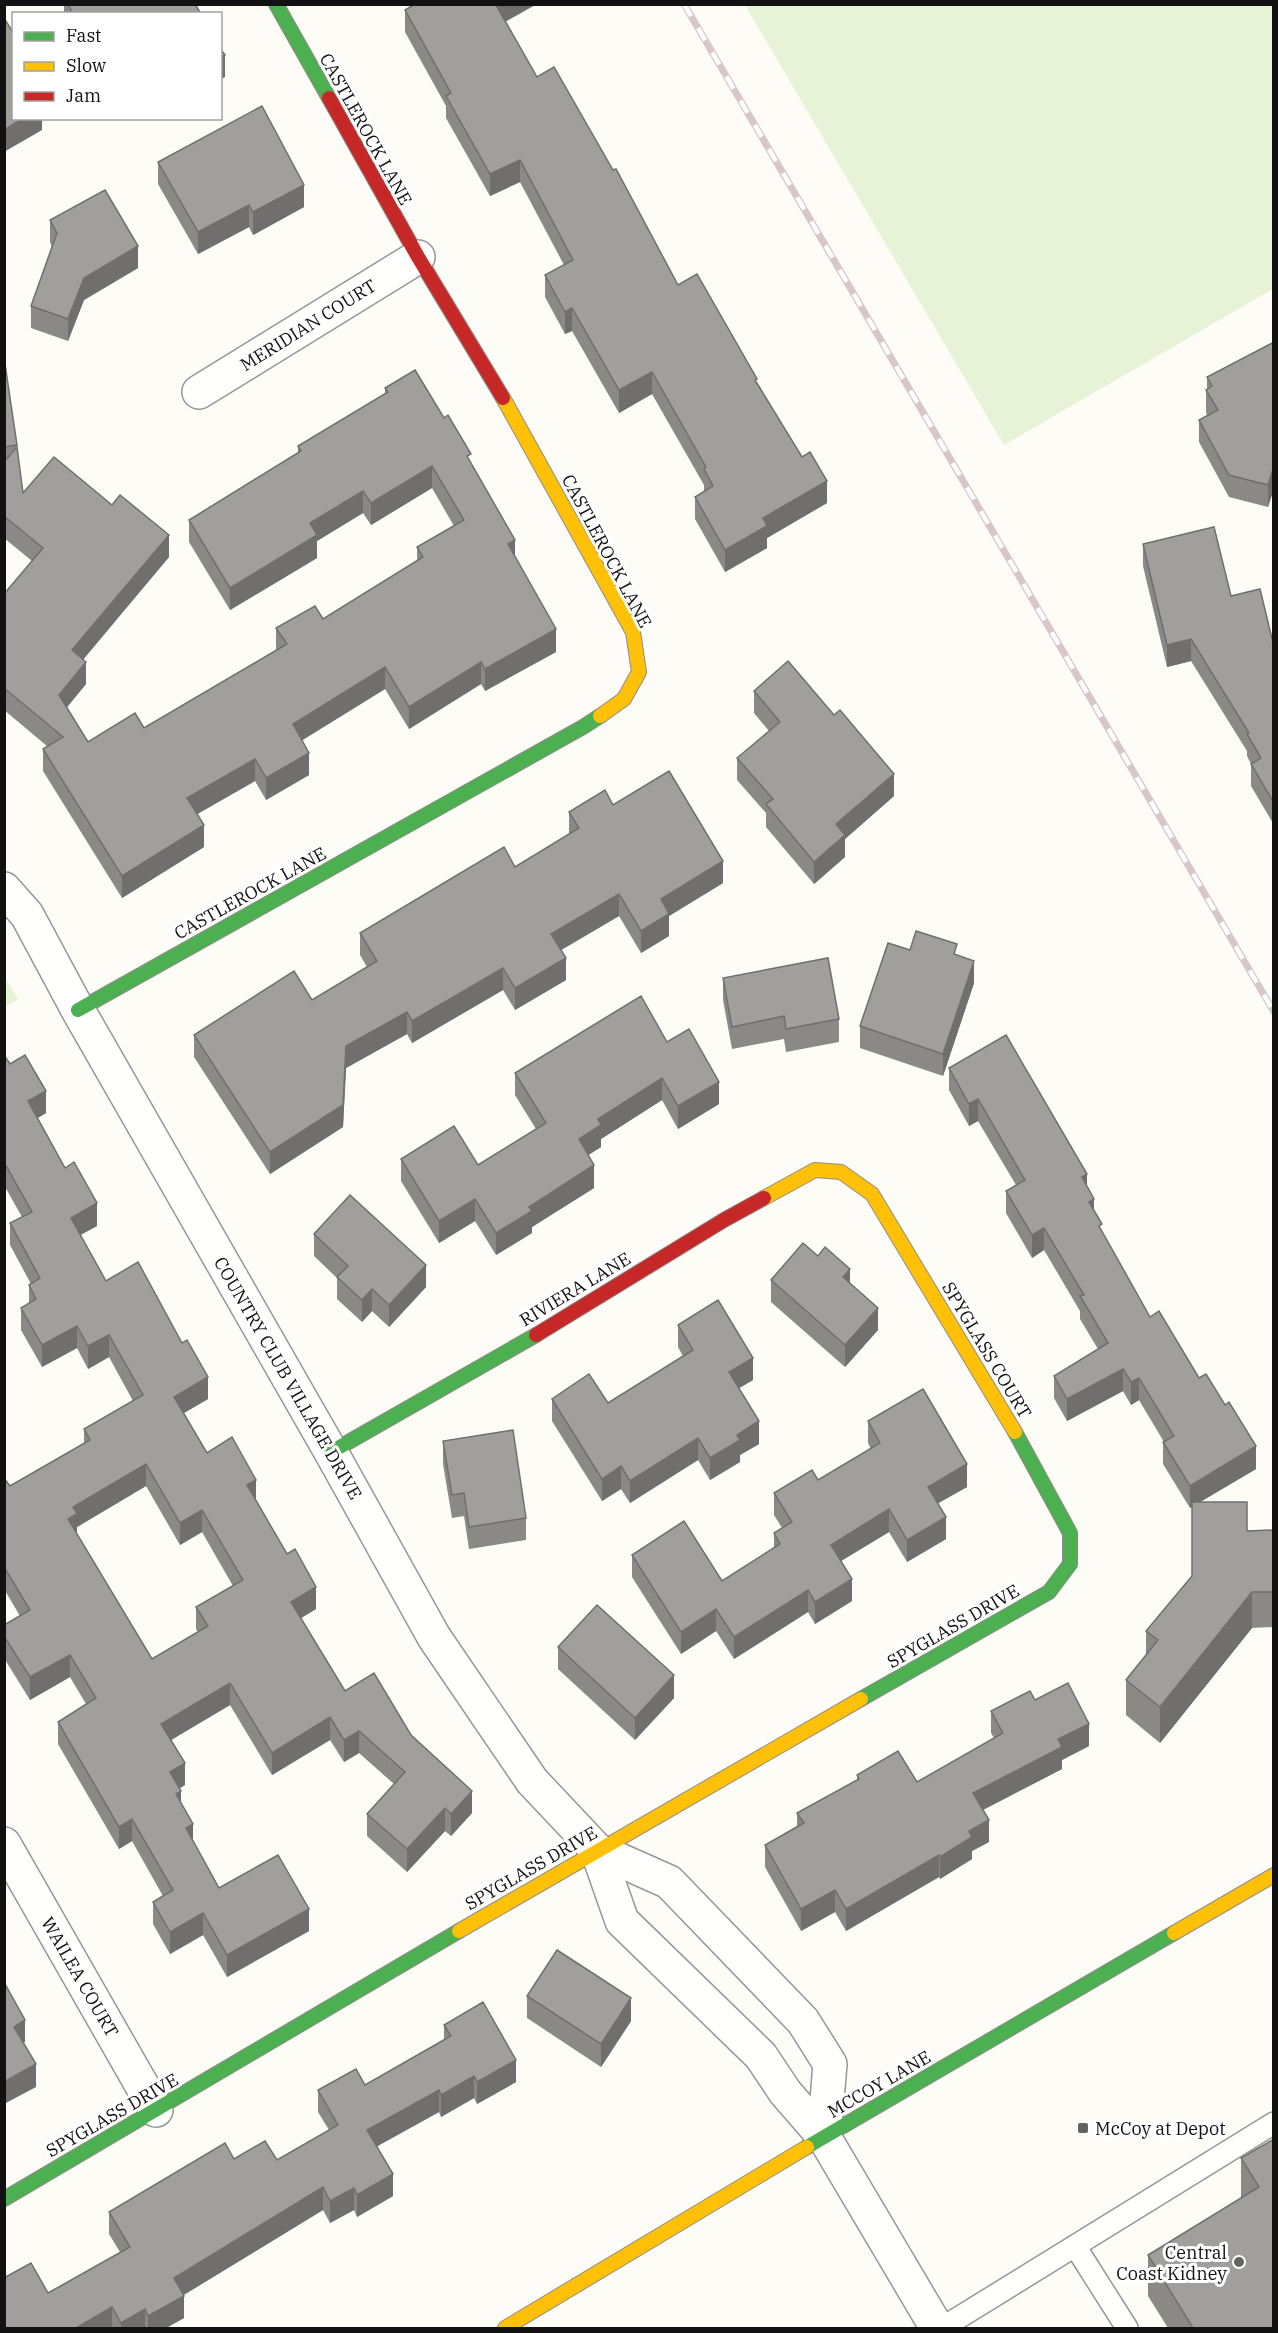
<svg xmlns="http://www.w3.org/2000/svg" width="1278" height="2333" font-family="'IBM Plex Serif',serif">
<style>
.green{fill:#e7f3d7}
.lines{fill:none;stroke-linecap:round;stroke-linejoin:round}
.lane-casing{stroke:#979795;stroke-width:24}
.street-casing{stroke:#979795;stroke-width:36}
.fast-casing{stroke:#8e8d8b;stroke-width:16}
.slow-casing{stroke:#8e8d8b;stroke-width:16}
.jam-casing{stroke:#8e8d8b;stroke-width:16}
.lane{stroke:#fffffe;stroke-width:21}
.street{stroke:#fffffe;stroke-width:33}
.fast{stroke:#4caf50;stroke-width:14}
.slow{stroke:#ffc107;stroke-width:14}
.jam{stroke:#c62828;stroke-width:14}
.rail-casing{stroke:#d9c6c7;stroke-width:7}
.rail{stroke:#fff;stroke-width:4.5;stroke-dasharray:14;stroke-linecap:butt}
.wall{fill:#8a8986;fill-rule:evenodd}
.shaded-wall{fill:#716f6d}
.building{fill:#a19f9c;stroke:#716f6d;stroke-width:1.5;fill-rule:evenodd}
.poi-dot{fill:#646362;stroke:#fff;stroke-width:2}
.labels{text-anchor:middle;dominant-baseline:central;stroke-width:6;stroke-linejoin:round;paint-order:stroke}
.street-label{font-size:18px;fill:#111;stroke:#fff}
.poi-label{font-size:18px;fill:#111;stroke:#fff;text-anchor:start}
</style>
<rect width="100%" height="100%" fill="#fdfcf7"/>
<g class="green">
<polygon points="745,5 1273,5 1273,289 1004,445"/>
<polygon points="4,976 18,999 5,1007 4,1007"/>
</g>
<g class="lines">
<g class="lane-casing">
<g id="lane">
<polyline points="1075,2246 1127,2328"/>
<polyline points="942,2328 1274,2123"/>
</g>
</g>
<g class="street-casing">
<g id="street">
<polyline points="199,392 418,257"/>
<polyline points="4,889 27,915 78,1010 331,1452 434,1637 532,1781 597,1850 669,1882 803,2021 830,2064 824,2137"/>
<polyline points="4,1844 156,2110"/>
<polyline points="597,1850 622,1921 761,2056 785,2092 824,2137 937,2328"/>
</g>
</g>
<g class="fast-casing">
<g id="fast">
<polyline points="276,4 329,98"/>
<polyline points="78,1010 583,727 600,716"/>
<polyline points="331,1452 536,1335"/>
<polyline points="861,1699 1049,1592 1070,1564 1070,1533 1015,1432"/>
<polyline points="807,2147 1174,1933"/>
<polyline points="4,2199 459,1931"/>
</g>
</g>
<g class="slow-casing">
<g id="slow">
<polyline points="503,398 633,632 639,672 624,699 600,716"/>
<polyline points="764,1198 815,1170 841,1172 872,1194 1015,1432"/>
<polyline points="459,1931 861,1699"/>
<polyline points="1174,1933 1274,1875"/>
<polyline points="505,2328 807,2147"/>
</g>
</g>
<g class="jam-casing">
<g id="jam">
<polyline points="329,98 418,257 503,398"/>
<polyline points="536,1335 724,1220 764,1198"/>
</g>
</g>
<use href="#lane" class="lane"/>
<use href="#street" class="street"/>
<use href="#fast" class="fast"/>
<use href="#slow" class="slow"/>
<use href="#jam" class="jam"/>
<g class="rail-casing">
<polyline id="rail" points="684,4 1274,1012"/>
</g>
<use href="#rail" class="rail"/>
</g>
<g class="wall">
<polygon points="64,4 195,4 201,14 64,14"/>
<polygon points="405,10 506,22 537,77 678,285 757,383 827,503 767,538 767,548 725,572 695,519 695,497 704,491 704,485 652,394 619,413 572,331 565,334 545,297 545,275 564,265 520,182 490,196 446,118 446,106 405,32"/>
<polygon points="158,162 304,207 253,235 249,227 198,254 158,184"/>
<polygon points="50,220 138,268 84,300 68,341 31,328 31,306 52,247 50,242"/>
<polygon points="1274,342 1274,488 1268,507 1229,497 1199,442 1199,420 1207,415 1206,412 1206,390 1207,389 1207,377"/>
<polygon points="4,357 23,493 169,557 83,659 86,684 67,707 88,742 144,728 276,650 276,628 323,619 417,561 417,547 454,526 432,488 371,525 363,513 317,541 317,558 230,610 189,542 189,520 298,453 298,446 385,394 385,388 471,463 515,557 556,652 485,691 481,684 409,729 385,689 302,740 309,775 266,800 255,781 197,814 204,847 122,898 43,771 43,749 47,746 4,710 4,594 32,561 4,538"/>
<polygon points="1143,544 1231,596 1274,647 1274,825 1251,786 1251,764 1247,756 1247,751 1191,661 1167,667 1143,566"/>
<polygon points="754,691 894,796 845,839 845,857 814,884 766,827 766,813 737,780 737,758 769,731 754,713"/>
<polygon points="613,805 723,883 669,916 669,936 641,953 619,916 561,950 566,980 515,1010 503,990 412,1043 407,1034 346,1068 343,1127 270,1174 194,1057 194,1035 312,1000 367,967 360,955 360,933 515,867 569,834 569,812"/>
<polygon points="910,950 957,955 974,983 943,1076 860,1048 860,1026"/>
<polygon points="723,978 839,1019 839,1042 786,1052 784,1039 732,1049 723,1000"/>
<polygon points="667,1042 719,1104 678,1129 662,1100 601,1139 601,1147 588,1155 594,1188 532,1227 532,1233 496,1255 475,1221 439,1243 401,1181 401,1159 478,1165 536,1129 515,1095 515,1073"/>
<path d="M4,1055l6,9 36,49 -8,5 59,108 -17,9 26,46 102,118 -25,14 24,40 49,47 60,109 -15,9 44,73 66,44 61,78 -21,23 -6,-5 -38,41 -40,-36v-22l27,-30 -35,-31 -15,9 -14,-22 -58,35 -42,-70 -59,35 14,45 -5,3 1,15 12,39 26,46 90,43 -82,46 -24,-42 -33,19 -17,-30v-22l10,-6 -31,-55 -13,8 -61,-105v-22l28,-18 -16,-27 -40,23 -26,-42v-33l16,-9 -16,-27v-111l6,8 74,-43v-14l49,-28 -24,-44 -21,12 -11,-21 -35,19 -21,-37v-22l8,-5v-18l2,-1 -21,-39v-22l12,-6 -18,-32zM146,1486l34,59 22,-13 31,54 -37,21v22l2,3 -46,27 -75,-125v-7z"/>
<polygon points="949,1068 1087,1187 1094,1211 1102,1232 1150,1317 1199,1378 1256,1469 1200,1502 1247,1531 1274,1530 1274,1627 1252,1628 1160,1743 1126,1715 1126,1680 1146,1655 1146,1631 1192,1576 1192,1507 1190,1508 1163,1464 1163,1442 1164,1442 1139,1400 1131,1405 1123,1391 1067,1421 1054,1398 1054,1376 1098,1349 1080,1319 1080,1311 1044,1250 1032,1258 1006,1213 1006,1191 1016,1185 978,1121 969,1126 949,1090"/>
<polygon points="314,1234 426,1287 389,1327 372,1311 362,1322 337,1299 337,1278 314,1256"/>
<polygon points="771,1280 850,1284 878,1330 845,1367 771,1302"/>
<polygon points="678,1325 753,1380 739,1388 759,1444 740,1455 740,1462 710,1480 698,1460 630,1503 621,1489 602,1501 552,1421 552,1399 608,1403 683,1356 678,1347"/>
<polygon points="868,1421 967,1487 938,1503 946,1539 907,1562 889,1532 841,1561 852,1601 815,1624 808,1612 734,1659 716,1631 681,1654 632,1577 632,1555 722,1581 774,1548 774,1533 782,1528 774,1515 774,1493 818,1480 871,1449 868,1443"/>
<polygon points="443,1441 526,1518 526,1540 469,1549 464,1516 452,1518 443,1464"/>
<polygon points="558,1647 674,1698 635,1740 558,1669"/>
<polygon points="1035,1700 1089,1746 1062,1760 1062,1769 983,1810 989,1842 972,1851 972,1859 940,1879 939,1877 846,1931 835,1912 801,1931 765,1867 765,1845 797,1826 797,1813 857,1780 857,1775 917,1782 994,1738 991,1733 991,1711"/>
<polygon points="527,1996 631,2021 601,2067 527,2018"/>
<polygon points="444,2025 516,2082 477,2104 474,2098 441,2117 439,2112 377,2146 393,2196 357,2217 354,2210 330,2223 323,2210 183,2295 184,2318 166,2328 4,2328 48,2293 120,2252 109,2234 109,2212 234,2159 277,2160 329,2130 318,2112 318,2090 365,2085 444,2039"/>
<polygon points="1274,2139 1274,2328 1168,2328 1148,2296 1148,2255 1241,2198 1241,2158"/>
</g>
<g class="shaded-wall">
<polygon points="498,4 537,4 496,27 496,5"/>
<polygon points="225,55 225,77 220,80 220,58"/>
<polygon points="24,118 42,118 42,130 4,152 4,130"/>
<polygon points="520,160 520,182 490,196 490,174"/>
<polygon points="304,185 304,207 253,235 253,212"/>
<polygon points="249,205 249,227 198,254 198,232"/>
<polygon points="138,246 138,268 84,300 68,341 68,319 84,278"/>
<polygon points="572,308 572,331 565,334 565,312"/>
<polygon points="652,372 652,394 619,413 619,390"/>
<polygon points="432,466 432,488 371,525 371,503"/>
<polygon points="1274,466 1274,488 1268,507 1268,485"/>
<polygon points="827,481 827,503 767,538 767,548 725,572 725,550 763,518"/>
<polygon points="363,491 363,513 317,541 317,558 230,610 230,588 310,523"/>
<polygon points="169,535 169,557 72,673 72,650"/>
<polygon points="515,540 515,562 508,544"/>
<polygon points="556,629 556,652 485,691 485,669"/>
<polygon points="1191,639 1191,661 1167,667 1167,645"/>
<polygon points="86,662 86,684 59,717 59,695"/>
<polygon points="481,662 481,684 409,729 409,707"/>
<polygon points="385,667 385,689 293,746 293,724"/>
<polygon points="309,753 309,775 266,800 266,778"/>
<polygon points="255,759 255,781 187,820 187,798"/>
<polygon points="894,774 894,796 845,839 845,857 814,884 814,862 836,824"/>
<polygon points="204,825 204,847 122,898 122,876"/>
<polygon points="723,861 723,883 669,916 669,936 641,953 641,931 661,899"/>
<polygon points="619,894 619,916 551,956 551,934"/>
<polygon points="566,958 566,980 515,1010 515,988"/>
<polygon points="974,961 974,983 943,1076 943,1054"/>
<polygon points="503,968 503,990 412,1043 412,1021"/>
<polygon points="407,1012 407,1034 346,1068 343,1127 270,1174 270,1152 346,1046"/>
<polygon points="662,1078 662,1100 601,1139 601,1147 579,1161 579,1139 598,1119"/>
<polygon points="719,1082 719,1104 678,1129 678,1106"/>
<polygon points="46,1091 46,1113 28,1123 28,1101"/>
<polygon points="978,1099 978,1121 969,1126 969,1104"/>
<polygon points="594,1165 594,1188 532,1227 532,1233 496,1255 496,1233 529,1207"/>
<polygon points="1087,1174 1087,1197 1082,1177"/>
<polygon points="475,1199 475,1221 439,1243 439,1221"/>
<polygon points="1094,1199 1094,1221 1089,1202"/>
<polygon points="97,1203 97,1226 71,1240 71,1218"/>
<polygon points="1044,1228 1044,1250 1032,1258 1032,1235"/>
<polygon points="426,1265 426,1287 389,1327 389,1305"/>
<polygon points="850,1269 850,1291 843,1277"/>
<polygon points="372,1289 372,1311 362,1322 362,1300"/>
<polygon points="878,1308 878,1330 845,1367 845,1345"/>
<polygon points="77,1326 77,1348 42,1367 42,1345"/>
<polygon points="109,1335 109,1357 88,1369 88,1346"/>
<polygon points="753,1358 753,1380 729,1394 729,1372"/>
<polygon points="1123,1369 1123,1391 1067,1421 1067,1399"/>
<polygon points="208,1377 208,1399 174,1419 174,1397"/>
<polygon points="1139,1378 1139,1400 1131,1405 1131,1382"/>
<polygon points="759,1421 759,1444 740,1455 740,1462 710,1480 710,1458 737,1435"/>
<polygon points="698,1438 698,1460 630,1503 630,1481"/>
<polygon points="1256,1446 1256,1469 1190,1508 1190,1486"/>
<polygon points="146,1464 146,1486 77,1527 77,1536 68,1519 73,1507"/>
<polygon points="967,1464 967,1487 928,1509 928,1487"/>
<polygon points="621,1466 621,1489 602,1501 602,1479"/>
<polygon points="256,1480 256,1502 247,1485"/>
<polygon points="889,1509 889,1532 831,1567 831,1545"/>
<polygon points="202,1510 202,1532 180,1545 180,1523"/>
<polygon points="946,1517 946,1539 907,1562 907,1540"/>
<polygon points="852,1579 852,1601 815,1624 815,1602"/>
<polygon points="316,1587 316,1609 291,1624 291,1602"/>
<polygon points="808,1590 808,1612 734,1659 734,1637"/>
<polygon points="1252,1592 1252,1628 1160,1743 1160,1707"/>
<polygon points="716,1609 716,1631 681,1654 681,1632"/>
<polygon points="70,1655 70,1677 30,1700 30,1677"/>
<polygon points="674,1675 674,1698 635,1740 635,1718"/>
<polygon points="230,1683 230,1705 161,1746 161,1724"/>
<polygon points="330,1717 330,1740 272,1775 272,1753"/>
<polygon points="1089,1724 1089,1746 1062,1760 1062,1769 973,1815 973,1793 1058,1739"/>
<polygon points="359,1731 359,1753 344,1762 344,1740"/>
<polygon points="185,1763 185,1785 170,1794 170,1772"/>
<polygon points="181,1791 181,1813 176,1794"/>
<polygon points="472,1791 472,1813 451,1836 451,1814"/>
<polygon points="445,1808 445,1831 407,1872 407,1849"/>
<polygon points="132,1819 132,1841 119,1849 119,1827"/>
<polygon points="989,1820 989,1842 972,1851 972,1859 940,1879 940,1857 969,1831"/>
<polygon points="193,1824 193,1846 186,1828"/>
<polygon points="939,1855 939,1877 846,1931 846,1909"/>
<polygon points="835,1890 835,1912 801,1931 801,1909"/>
<polygon points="309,1909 309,1931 227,1977 227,1955"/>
<polygon points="203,1913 203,1935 170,1954 170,1932"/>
<polygon points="631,1998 631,2021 601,2067 601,2044"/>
<polygon points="25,2020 25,2042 14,2049 14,2027"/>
<polygon points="516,2060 516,2082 477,2104 477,2082"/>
<polygon points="36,2064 36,2087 4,2104 4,2082"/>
<polygon points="474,2076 474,2098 441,2117 441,2095"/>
<polygon points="439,2090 439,2112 367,2152 367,2130"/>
<polygon points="393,2174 393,2196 357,2217 357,2195"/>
<polygon points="323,2187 323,2210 174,2301 174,2278"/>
<polygon points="354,2188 354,2210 330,2223 330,2201"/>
<polygon points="184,2296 184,2318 166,2328 148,2328 148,2316"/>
<polygon points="112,2307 112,2328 76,2328"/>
<polygon points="145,2309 145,2328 121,2328 121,2323"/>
</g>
<g class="building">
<polygon points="68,4 195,4 201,14 73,14"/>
<polygon points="415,4 498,4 496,5 537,77 554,67 613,170 616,169 678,285 697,274 757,379 755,380 802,457 810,452 827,481 763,518 767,526 725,550 695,497 713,486 704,469 706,467 652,372 619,390 572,308 565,312 545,275 573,260 520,160 490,174 446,96 451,93 405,10"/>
<polygon points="4,18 14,34 14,118 24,118 4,130"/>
<polygon points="220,48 225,55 220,58"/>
<polygon points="262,106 304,185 253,212 249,205 198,232 158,162"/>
<polygon points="105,190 138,246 84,278 68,319 31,306 57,233 50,220"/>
<polygon points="1274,342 1274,466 1268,485 1229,475 1199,420 1218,410 1206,390 1212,386 1207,377"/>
<polygon points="4,357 17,445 4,447"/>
<polygon points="415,370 444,418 448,415 471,454 467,456 515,540 508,544 556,629 485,669 481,662 409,707 385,667 293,724 309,753 266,778 255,759 187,798 204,825 122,876 43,749 63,737 4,688 4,594 43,548 4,516 4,462 17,447 23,493 54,457 112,505 120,495 169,535 72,650 86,662 59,695 88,742 135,713 144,728 287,644 276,628 315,606 323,619 423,557 417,547 464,520 432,466 371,503 363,491 310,523 317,535 230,588 189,520 301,451 298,446 388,392 385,388"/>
<polygon points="1214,527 1231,596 1260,589 1274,647 1274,803 1251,764 1261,758 1247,734 1249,733 1191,639 1167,645 1143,544"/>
<polygon points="788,661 834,715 840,710 894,774 836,824 845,835 814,862 766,804 773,799 737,758 780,722 754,691"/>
<polygon points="669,771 723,861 661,899 669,914 641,931 619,894 551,934 566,958 515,988 503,968 412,1021 407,1012 346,1046 343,1105 270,1152 194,1035 294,971 312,1000 377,961 360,933 504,847 515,867 579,828 569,812 605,790 613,805"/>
<polygon points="916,931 957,944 954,954 974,961 943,1054 860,1026 888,943 910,950"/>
<polygon points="828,958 839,1019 786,1029 784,1016 732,1027 723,978"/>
<polygon points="641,996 667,1042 689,1029 719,1082 678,1106 662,1078 598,1119 601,1125 579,1139 594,1165 529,1207 532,1211 496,1233 475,1199 439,1221 401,1159 454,1126 478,1165 546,1123 515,1073"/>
<polygon points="1006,1035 1087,1174 1082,1177 1094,1199 1089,1202 1102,1224 1099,1226 1150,1317 1159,1311 1199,1378 1206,1374 1225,1405 1229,1402 1256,1446 1190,1486 1163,1442 1174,1436 1139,1378 1131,1382 1123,1369 1067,1399 1054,1376 1108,1343 1080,1296 1084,1295 1044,1228 1032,1235 1006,1191 1025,1180 978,1099 969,1104 949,1068"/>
<path d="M4,1055l6,9 15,-9 21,36 -18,10 37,67 9,-6 23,41 -26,15 35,63 32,-19 44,81 5,-3 21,37 -34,20 33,56 25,-16 24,43 -9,5 40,69 8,-5 21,38 -25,15 54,89 29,-18 37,62 61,56 -21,23 -6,-6 -38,41 -40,-35 38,-42 -46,-41 -15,9 -14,-23 -58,36 -42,-70 -69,41 24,39 -15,9 11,19 -5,3 17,30 -7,4 33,60 59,-33 31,54 -82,46 -24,-42 -33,19 -17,-30 20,-12 -41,-71 -13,8 -61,-105 38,-24 -26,-43 -40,22 -26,-41v-11l26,-15 -26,-43v-89l6,8 80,-46 -6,-11 59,-34 -34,-60 -21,11 -11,-20 -35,19 -21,-37 15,-9 -7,-14 11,-7 -30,-55 22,-11 -28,-50zM146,1464l34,59 22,-13 41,70 -47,27 12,19 -56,33 -84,-140 9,-5 -4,-7z"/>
<polygon points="350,1195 426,1265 389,1305 372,1289 362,1300 337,1277 348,1266 314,1234"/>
<polygon points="803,1243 818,1256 825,1247 850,1269 843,1277 878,1308 845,1345 771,1280"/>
<polygon points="718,1300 753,1358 729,1372 759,1421 737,1435 740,1440 710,1458 698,1438 630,1481 621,1466 602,1479 552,1399 589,1374 608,1403 693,1350 678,1325"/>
<polygon points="923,1389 967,1464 928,1487 946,1517 907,1540 889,1509 831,1545 852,1579 815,1602 808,1590 734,1637 716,1609 681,1632 632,1555 684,1521 722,1581 780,1544 774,1533 792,1522 774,1493 812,1470 818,1480 880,1443 868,1421"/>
<polygon points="513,1430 526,1518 469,1527 464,1493 452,1495 443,1441"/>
<polygon points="1192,1502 1247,1502 1247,1531 1274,1530 1274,1592 1252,1592 1160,1707 1126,1680 1158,1640 1146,1631 1192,1576"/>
<polygon points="597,1605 674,1675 635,1718 558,1647"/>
<polygon points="1068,1683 1089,1724 1058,1739 1062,1747 973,1793 989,1820 969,1831 972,1837 940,1857 939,1855 846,1909 835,1890 801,1909 765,1845 804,1823 797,1813 859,1779 857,1775 898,1751 917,1782 1003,1733 991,1711 1030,1691 1035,1700"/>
<polygon points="557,1950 631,1998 601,2044 527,1996"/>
<polygon points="4,1984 5,1984 25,2020 14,2027 36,2064 4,2082"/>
<polygon points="483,2002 516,2060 477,2082 474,2076 441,2095 439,2090 367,2130 393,2174 357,2195 354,2188 330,2201 323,2187 174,2278 184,2296 148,2316 145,2309 121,2323 112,2307 76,2328 4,2328 4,2278 31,2263 48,2293 130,2247 109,2212 225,2143 234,2159 265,2141 277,2160 338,2125 318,2090 356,2069 365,2085 451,2036 444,2025"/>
<polygon points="1274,2139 1274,2327 1271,2328 1193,2328 1148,2255 1259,2187 1241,2158"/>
</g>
<g class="poi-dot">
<rect x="1077" y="2122" width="12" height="12" rx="3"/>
<circle cx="1239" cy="2262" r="6"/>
</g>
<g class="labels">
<g class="street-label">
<text transform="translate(366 129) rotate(61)">CASTLEROCK LANE</text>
<text transform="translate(308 325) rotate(-32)">MERIDIAN COURT</text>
<text transform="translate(607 551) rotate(62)">CASTLEROCK LANE</text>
<text transform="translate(250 893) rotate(-29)">CASTLEROCK LANE</text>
<text transform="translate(575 1289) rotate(-31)">RIVIERA LANE</text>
<text transform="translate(987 1350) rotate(59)">SPYGLASS COURT</text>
<text transform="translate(288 1378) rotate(60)">COUNTRY CLUB VILLAGE DRIVE</text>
<text transform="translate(953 1626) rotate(-30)">SPYGLASS DRIVE</text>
<text transform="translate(531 1868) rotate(-30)">SPYGLASS DRIVE</text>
<text transform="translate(80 1977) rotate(60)">WAILEA COURT</text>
<text transform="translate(879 2084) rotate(-30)">MCCOY LANE</text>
<text transform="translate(112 2115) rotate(-30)">SPYGLASS DRIVE</text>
</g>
<g class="poi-label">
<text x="1095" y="2128">McCoy at Depot</text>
<text x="1227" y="2252" text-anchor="end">Central<tspan x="1227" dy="21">Coast Kidney</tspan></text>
</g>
</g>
<rect width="1278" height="2333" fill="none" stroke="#111111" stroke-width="12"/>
<rect x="12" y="12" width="210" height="108" fill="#ffffff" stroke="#a0a0a0" stroke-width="1.5"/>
<rect x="24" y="32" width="30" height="9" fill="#4caf50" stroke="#a0a0a0" stroke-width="1.5"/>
<text x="66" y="42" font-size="18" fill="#111111">Fast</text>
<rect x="24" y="62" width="30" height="9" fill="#ffc107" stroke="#a0a0a0" stroke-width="1.5"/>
<text x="66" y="72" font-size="18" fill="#111111">Slow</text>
<rect x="24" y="92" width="30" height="9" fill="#c62828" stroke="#a0a0a0" stroke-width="1.5"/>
<text x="66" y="102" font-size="18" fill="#111111">Jam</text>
</svg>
